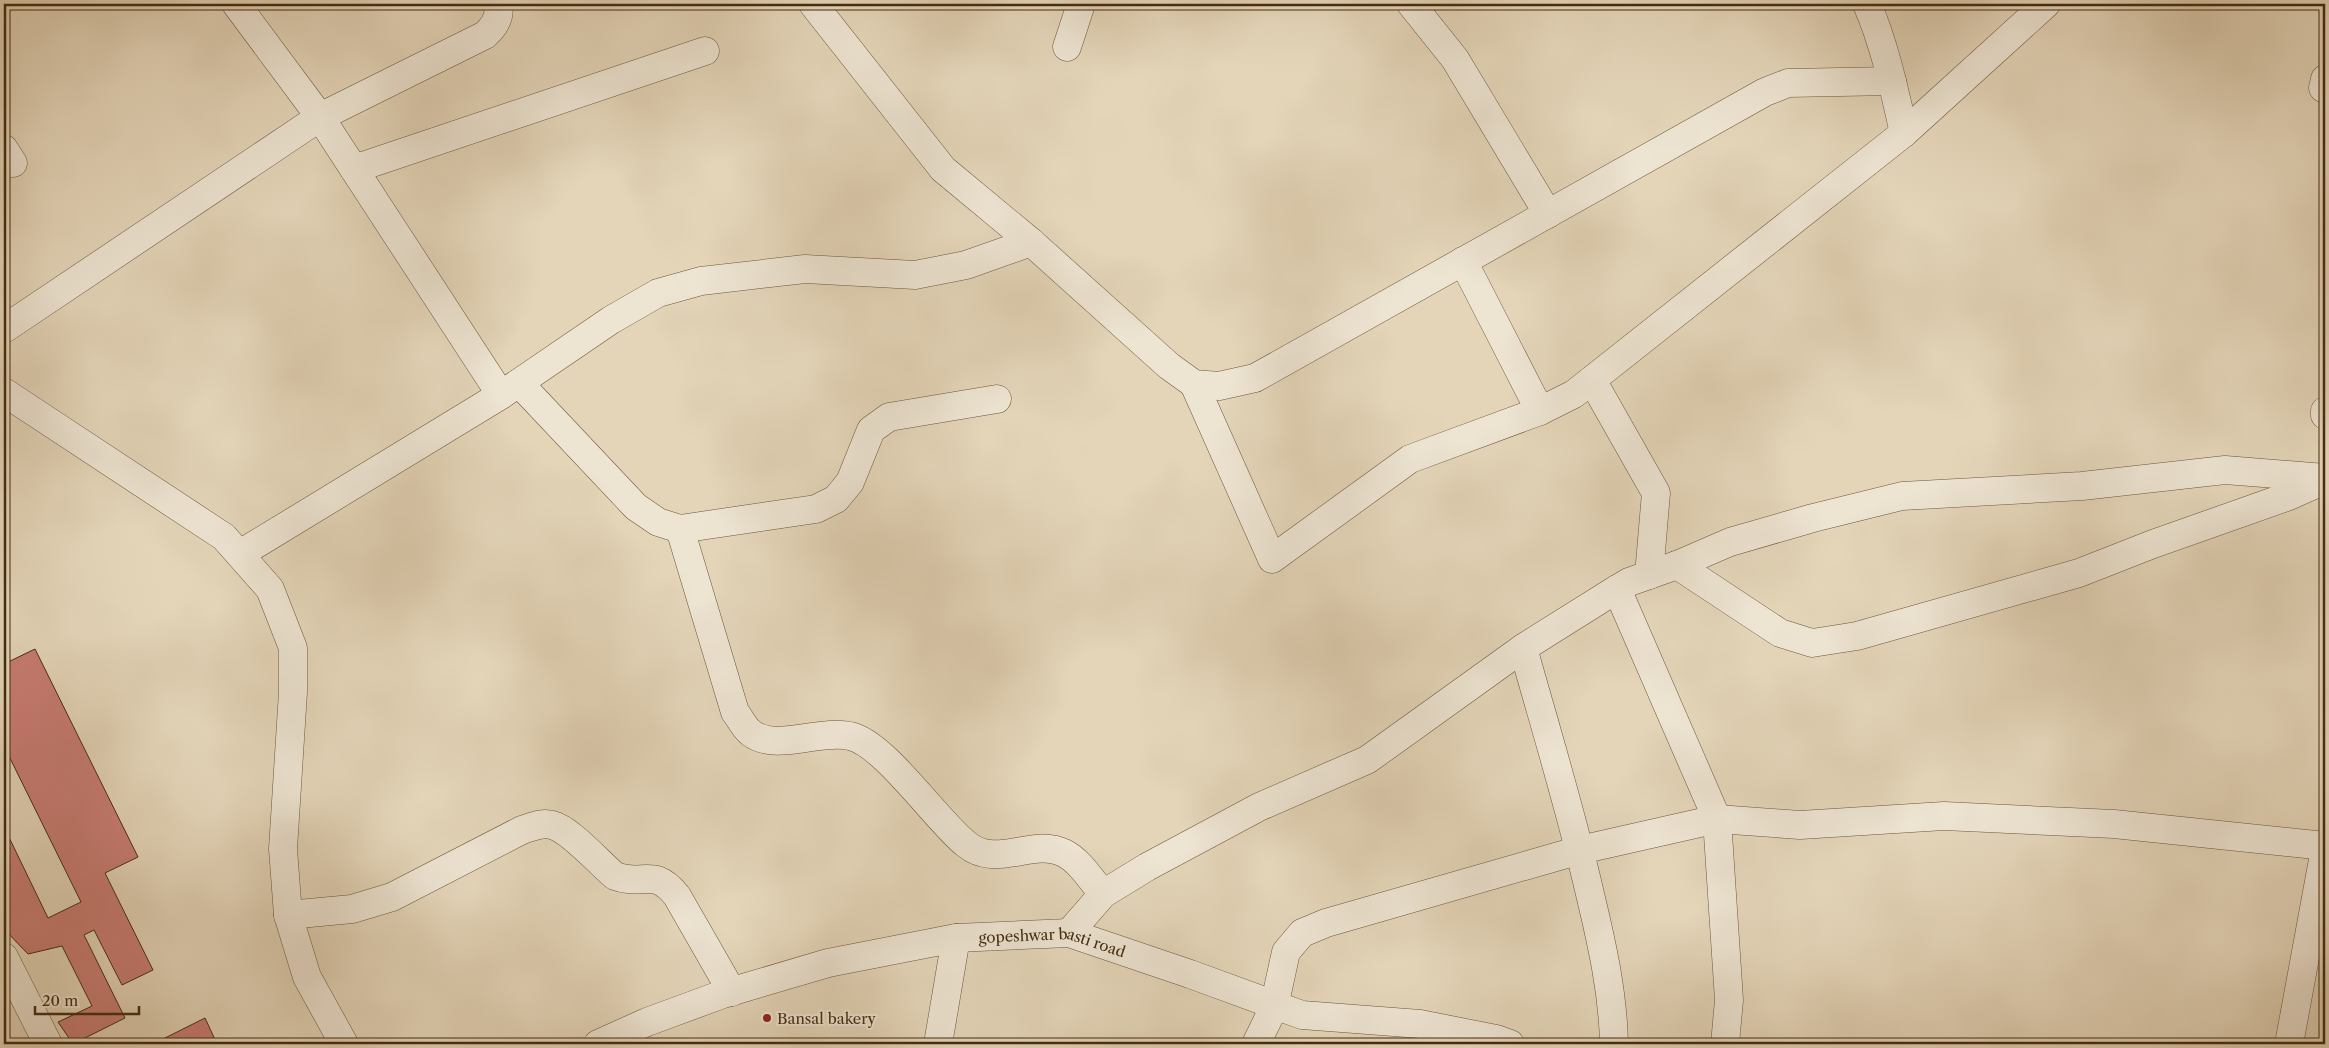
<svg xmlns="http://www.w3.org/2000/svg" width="2329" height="1048" font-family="'Libre Caslon Text',serif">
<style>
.building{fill:#c87d74;stroke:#442d11}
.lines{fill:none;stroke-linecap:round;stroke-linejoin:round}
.minor-casing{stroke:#6c573b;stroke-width:29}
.minor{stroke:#ede4d2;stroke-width:28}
.poi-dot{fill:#8f2418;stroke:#ede4d2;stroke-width:2}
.labels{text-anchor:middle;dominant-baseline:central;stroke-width:4;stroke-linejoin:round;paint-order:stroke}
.street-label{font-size:15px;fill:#442d11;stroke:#ede4d2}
.poi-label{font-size:15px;fill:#442d11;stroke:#ede4d2;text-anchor:start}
</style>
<rect width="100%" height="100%" fill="#e4d5b9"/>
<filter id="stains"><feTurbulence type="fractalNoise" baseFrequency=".004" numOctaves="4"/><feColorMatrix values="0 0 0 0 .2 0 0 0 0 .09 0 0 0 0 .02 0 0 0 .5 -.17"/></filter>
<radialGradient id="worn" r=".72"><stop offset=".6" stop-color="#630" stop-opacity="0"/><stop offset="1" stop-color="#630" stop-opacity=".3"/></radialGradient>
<g class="building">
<polygon points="35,649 138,857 105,873 153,970 122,985 94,930 84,935 125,1018 73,1044 58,1022 92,1006 62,946 28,954 4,929 4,827 48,918 81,902 4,746 4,664"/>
<polygon points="205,1018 217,1044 153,1044"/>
</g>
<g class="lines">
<g class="minor-casing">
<g id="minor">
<polyline points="236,4 320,117 501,395"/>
<polyline points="813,4 943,169 1031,242 1169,366 1194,384 1219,386 1255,378 1765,92 1788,83 1892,81"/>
<polyline points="1411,4 1455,59 1548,214"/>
<path d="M1867,4c18,42 27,85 37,129"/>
<polyline points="1067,47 1081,4"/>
<polyline points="2323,88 2325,79"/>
<polyline points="4,149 13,163"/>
<polyline points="354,169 705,51"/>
<polyline points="1463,261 1540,411"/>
<path d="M4,329l316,-212 165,-82c9,-8 16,-18 13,-31"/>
<polyline points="1592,380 1656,493 1649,575"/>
<polyline points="519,383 636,507 658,522 680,529 816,509 836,499 850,482 871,430 889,417 997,399"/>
<polyline points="1194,384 1272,559 1410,459 1540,411 1574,394 1904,133 2046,4"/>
<polyline points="4,392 224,537 270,589 293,648 293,692 283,849 288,915 307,977 344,1044"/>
<polyline points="2325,411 2325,415"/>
<path d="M680,529l55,183c5,6 9,16 16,21 25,19 69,-4 99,3 34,7 86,84 116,108 31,26 66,-7 98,9 16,8 28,28 39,41"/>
<polyline points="240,554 501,395 611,320 658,293 701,281 805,269 915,275 966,265 1031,242"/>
<polyline points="1677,565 1780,633 1812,643 1857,636 2079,573 2153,544 2289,496 2325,480"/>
<polyline points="1617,589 1717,819 1729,1000 1725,1044"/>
<path d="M1523,648c23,82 48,163 67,246 12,50 23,99 24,150"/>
<path d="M288,915l64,-6 40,-12 130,-67c10,-3 20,-8 30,-5 18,4 48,39 63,51 28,11 38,-10 62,20l55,96"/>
<polyline points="1069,933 1103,894 1147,867 1259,807 1367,760 1523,648 1617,589 1629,582 1677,565 1730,542 1813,518 1902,496 2082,486 2225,470 2325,478"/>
<polyline points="4,957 48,1044"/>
<path id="s1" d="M598,1044l49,-22 76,-28 105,-31 128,-25 113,-5 121,41 112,41 118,9 76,15 14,5"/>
<polyline points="938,1044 956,938"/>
<polyline points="1256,1044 1274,1007 1286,952 1302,933 1326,923 1580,850 1717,819 1800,825 1944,816 2114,824 2325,846"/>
<polyline points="2289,1044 2325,849"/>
</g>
</g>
<use href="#minor" class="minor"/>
</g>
<circle class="poi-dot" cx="767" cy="1018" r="5"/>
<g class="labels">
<g class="street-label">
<text stroke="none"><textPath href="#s1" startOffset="472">gopeshwar basti road</textPath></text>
</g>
<g class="poi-label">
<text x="777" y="1018">Bansal bakery</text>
</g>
</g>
<rect width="2329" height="1048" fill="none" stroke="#e4d5b9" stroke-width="20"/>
<rect x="5" y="5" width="2319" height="1038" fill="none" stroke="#442d11" stroke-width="2.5"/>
<rect x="10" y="10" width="2309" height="1028" fill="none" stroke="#442d11"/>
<path d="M35 1006v8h104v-8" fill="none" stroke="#442d11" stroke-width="2.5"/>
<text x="42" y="1006" font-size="15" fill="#442d11" stroke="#ede4d2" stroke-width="4" paint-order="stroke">20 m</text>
<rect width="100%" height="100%" filter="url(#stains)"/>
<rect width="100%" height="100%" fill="url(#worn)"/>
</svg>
